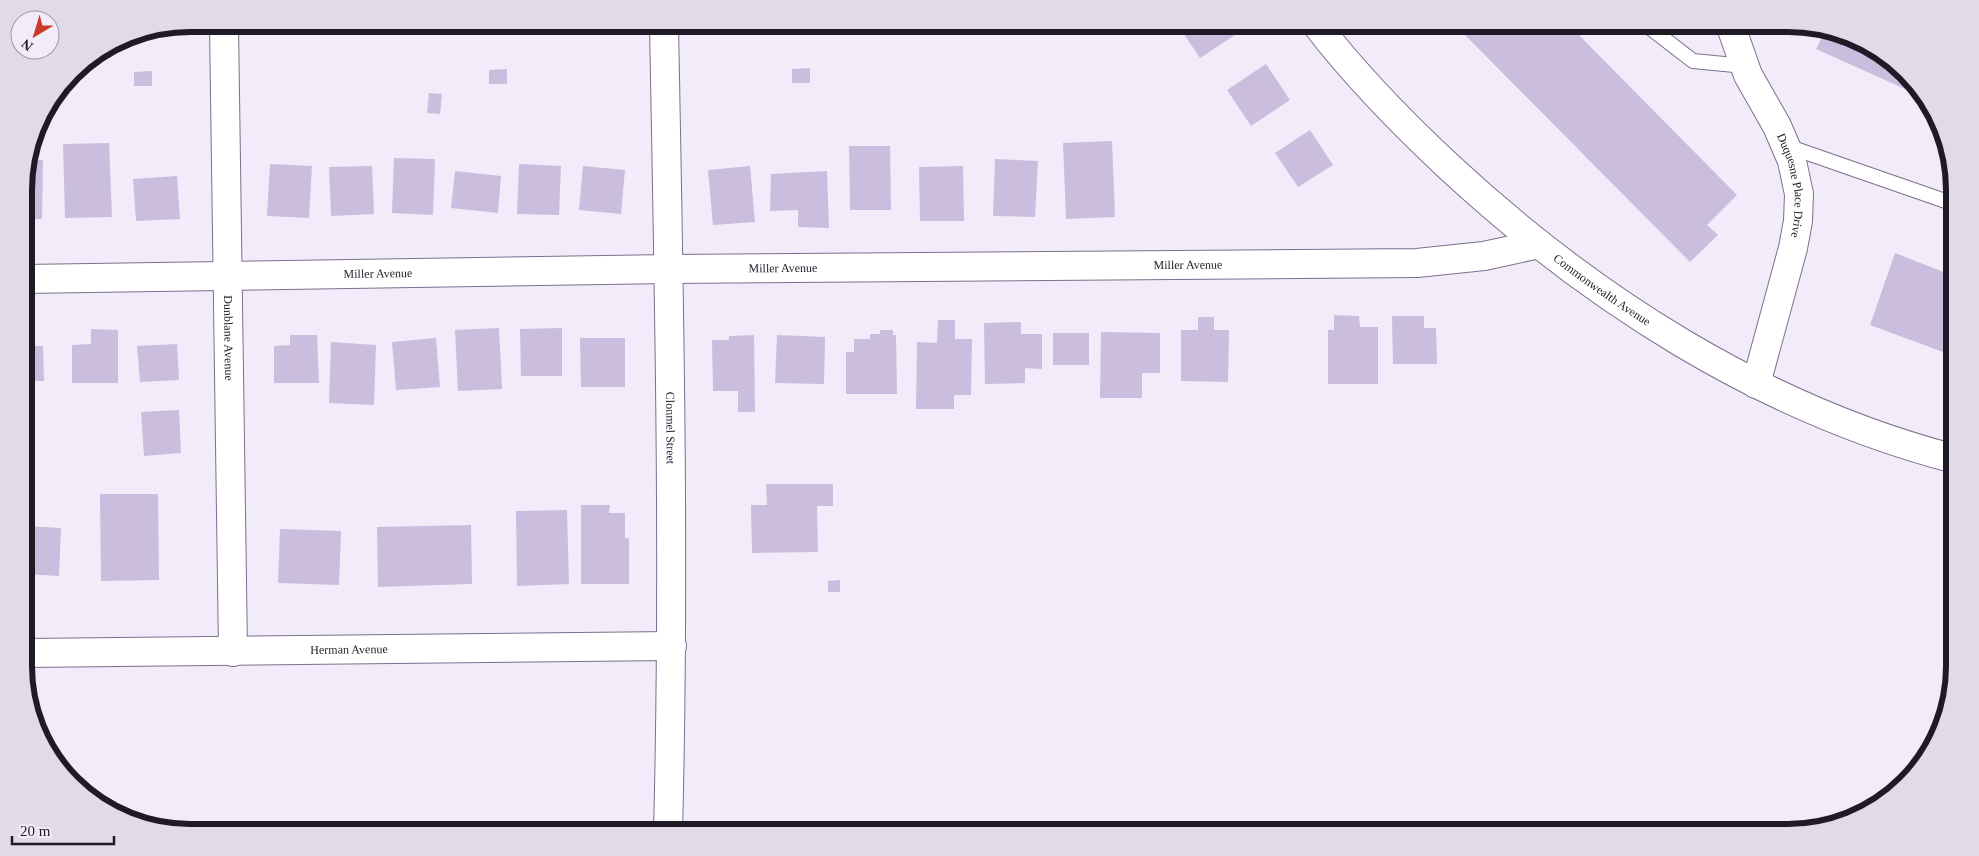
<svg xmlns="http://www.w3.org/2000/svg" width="1979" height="856" font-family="Georgia,serif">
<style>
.building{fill:#cabdde}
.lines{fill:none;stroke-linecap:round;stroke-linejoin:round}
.service-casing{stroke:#7c6f8d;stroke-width:16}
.minor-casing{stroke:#7c6f8d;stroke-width:30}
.tertiary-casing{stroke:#7c6f8d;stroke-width:30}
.service{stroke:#fff;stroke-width:14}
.minor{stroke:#fff;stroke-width:28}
.tertiary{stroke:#fff;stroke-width:28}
.labels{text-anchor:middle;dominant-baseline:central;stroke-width:4;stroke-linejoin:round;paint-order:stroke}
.street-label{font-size:12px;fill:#201a27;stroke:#f2ecfa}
.rim{fill:none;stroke:#201a27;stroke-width:6}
</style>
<rect width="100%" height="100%" fill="#f2ecfa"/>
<g class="building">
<polygon points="452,24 497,24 497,31 452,30"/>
<rect x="711" y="24" width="41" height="7"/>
<rect x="917" y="24" width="47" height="9"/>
<polygon points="1177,24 1231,24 1238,33 1200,58"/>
<polygon points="1454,24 1568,24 1737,195 1707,225 1718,235 1690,262"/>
<polygon points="1825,31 1852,36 1921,89 1925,98 1816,49"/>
<polygon points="1266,64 1290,100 1251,126 1227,90"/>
<polygon points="810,68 810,83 792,83 792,69"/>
<polygon points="507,69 507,84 489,84 489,70"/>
<polygon points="152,71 152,86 134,86 134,72"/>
<polygon points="429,93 442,94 440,114 427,113"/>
<polygon points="1310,130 1333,165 1298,187 1275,153"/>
<polygon points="1112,141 1115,217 1066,219 1063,143"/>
<polygon points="109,143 112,217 65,218 63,144"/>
<polygon points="849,146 890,146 891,210 850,210"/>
<polygon points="394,158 435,159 433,215 392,213"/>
<polygon points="995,159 1038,161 1035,217 993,216"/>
<polygon points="29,160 43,160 42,219 24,219 24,179"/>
<polygon points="270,164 312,166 309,218 267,216"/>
<polygon points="519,164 561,166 559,215 517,214"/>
<polygon points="372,166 374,214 331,216 329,167"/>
<polygon points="583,166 625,170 621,214 579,210"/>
<polygon points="750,166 755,222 713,225 708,170"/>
<polygon points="963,166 964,221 920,221 919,167"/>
<polygon points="455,171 501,176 498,213 451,208"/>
<polygon points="827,171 829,228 798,227 798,210 770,211 771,174"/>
<polygon points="177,176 180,219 136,221 133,179"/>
<polygon points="1895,253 1954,276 1954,356 1870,325"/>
<polygon points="1334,315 1359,316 1360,327 1378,327 1378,384 1328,384 1328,330 1334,330"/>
<polygon points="1392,316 1424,316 1424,328 1436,328 1437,364 1393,364"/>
<polygon points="1198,317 1214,317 1214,330 1229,330 1228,382 1181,381 1181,330 1198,330"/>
<polygon points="938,320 955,320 955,339 972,339 971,395 954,395 954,409 916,409 917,342 937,343"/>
<polygon points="1021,322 1021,334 1042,334 1042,369 1025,368 1025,383 985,384 984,323"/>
<polygon points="499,328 502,389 458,391 455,330"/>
<polygon points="562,328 562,376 521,376 520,329"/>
<polygon points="91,329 118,330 118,383 72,383 72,345 91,344"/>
<polygon points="880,330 893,330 893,335 896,335 897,394 846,394 846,352 854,352 854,339 870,339 870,334 880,334"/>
<polygon points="1101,332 1160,333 1160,373 1142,373 1142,398 1100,398"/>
<rect x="1053" y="333" width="36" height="32"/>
<polygon points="290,335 317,335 319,383 274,383 274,346 290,345"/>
<polygon points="754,335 755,412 738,412 738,391 713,391 712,340 729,340 729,336"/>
<polygon points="777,335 825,337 824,384 775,383"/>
<polygon points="436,338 440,387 396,390 392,342"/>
<polygon points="580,338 625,338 625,387 581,387"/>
<polygon points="331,342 376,345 374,405 329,403"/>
<polygon points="177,344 179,380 140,382 137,346"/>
<polygon points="24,346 43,346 44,381 25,381"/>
<polygon points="179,410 181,453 144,456 141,412"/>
<polygon points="766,484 833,484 833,506 817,506 818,552 752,553 751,505 767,505"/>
<polygon points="100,494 158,494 159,580 101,581"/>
<polygon points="581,505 610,505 609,513 625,513 625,538 629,538 629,584 581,584"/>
<polygon points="567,510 569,584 517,586 516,511"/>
<polygon points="471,525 472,584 378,587 377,527"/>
<polygon points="25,526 61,528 59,576 25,574"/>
<polygon points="280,529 341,531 339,585 278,583"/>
<polygon points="840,580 840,592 828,592 828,581"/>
</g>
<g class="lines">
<g class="service-casing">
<g id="service">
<polyline points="1645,24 1693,61 1745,66"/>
<polyline points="1787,146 1954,204"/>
</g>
</g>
<g class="minor-casing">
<g id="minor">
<path id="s1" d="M224,24l9,628"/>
<path id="s2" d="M664,24c5,269 11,539 4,808"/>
<path id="s3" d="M1730,24l18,51 29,51 15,35 7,33 -1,27 -5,27 -37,136"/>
<path id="s4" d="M24,279l645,-10 748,-6 67,-7 55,-12"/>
<path id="s5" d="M25,653l647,-7"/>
</g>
</g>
<g class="tertiary-casing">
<g id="tertiary">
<path id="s6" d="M1316,24c39,51 84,97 131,141 144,134 316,244 508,294"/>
</g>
</g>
<use href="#service" class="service"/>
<use href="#minor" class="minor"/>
<use href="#tertiary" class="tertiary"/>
</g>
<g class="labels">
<g class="street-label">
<text stroke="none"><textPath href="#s3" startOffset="175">Duquesne Place Drive</textPath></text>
<text stroke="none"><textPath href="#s4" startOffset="1164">Miller Avenue</textPath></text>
<text stroke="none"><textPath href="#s4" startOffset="759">Miller Avenue</textPath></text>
<text stroke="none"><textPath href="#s4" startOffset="354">Miller Avenue</textPath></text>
<text stroke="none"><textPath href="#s6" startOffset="392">Commonwealth Avenue</textPath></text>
<text stroke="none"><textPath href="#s1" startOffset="314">Dunblane Avenue</textPath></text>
<text stroke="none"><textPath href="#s2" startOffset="404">Clonmel Street</textPath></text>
<text stroke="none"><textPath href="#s5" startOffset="324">Herman Avenue</textPath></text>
</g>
</g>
<path d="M0 0H1979V856H0ZM190 32H1788A158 158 0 0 1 1946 190V666A158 158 0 0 1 1788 824H190A158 158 0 0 1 32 666V190A158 158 0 0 1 190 32Z" fill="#e1dbe9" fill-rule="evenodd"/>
<path class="rim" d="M190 32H1788A158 158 0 0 1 1946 190V666A158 158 0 0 1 1788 824H190A158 158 0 0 1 32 666V190A158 158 0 0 1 190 32Z"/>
<g transform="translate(35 35) rotate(218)"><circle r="24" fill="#f2ecfa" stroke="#9e98a6"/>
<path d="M0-4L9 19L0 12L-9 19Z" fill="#c83c29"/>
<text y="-8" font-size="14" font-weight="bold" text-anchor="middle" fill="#201a27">N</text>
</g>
<path d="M12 836v8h102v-8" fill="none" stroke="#201a27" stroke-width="2.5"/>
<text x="20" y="836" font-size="15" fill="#201a27" stroke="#f2ecfa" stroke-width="4" paint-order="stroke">20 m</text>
</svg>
